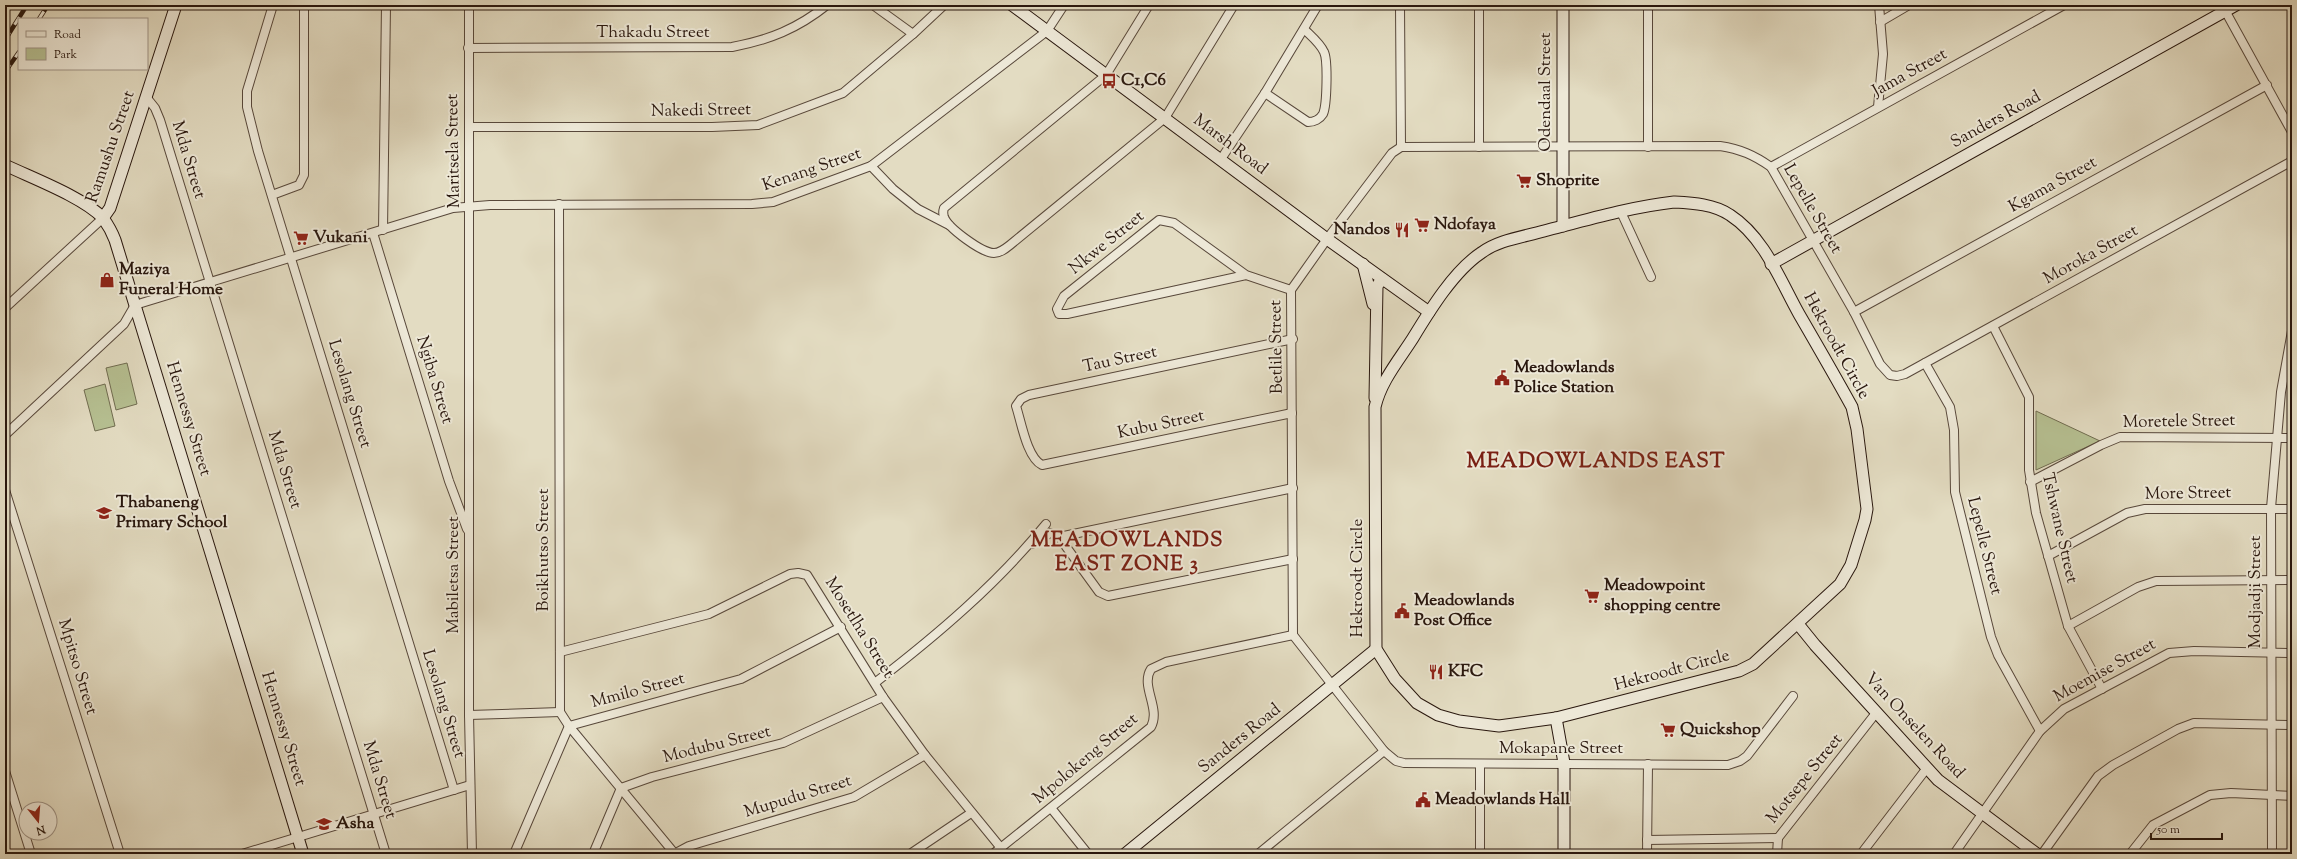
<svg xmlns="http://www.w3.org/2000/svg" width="2297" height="859" font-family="'Sorts Mill Goudy',serif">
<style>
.green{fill:#b6c092;stroke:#706c50}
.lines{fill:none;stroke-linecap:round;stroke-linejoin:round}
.street-casing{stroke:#58483b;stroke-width:10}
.secondary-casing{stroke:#29170e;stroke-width:13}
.street{stroke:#ede8d7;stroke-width:8}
.secondary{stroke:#ede8d7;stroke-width:11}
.rail-casing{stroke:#29170e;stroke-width:4.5}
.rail{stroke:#ede8d7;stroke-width:3;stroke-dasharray:9;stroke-linecap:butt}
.labels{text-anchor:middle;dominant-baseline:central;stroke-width:4;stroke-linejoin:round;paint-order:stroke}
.street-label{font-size:17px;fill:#29170e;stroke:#ede8d7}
.poi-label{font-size:17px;font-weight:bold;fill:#29170e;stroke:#ede8d7;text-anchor:start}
.district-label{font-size:21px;font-weight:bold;letter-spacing:1px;fill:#7a1f14;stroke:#ede8d7}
</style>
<rect width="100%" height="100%" fill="#e3dcc2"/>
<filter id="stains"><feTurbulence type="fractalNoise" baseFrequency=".005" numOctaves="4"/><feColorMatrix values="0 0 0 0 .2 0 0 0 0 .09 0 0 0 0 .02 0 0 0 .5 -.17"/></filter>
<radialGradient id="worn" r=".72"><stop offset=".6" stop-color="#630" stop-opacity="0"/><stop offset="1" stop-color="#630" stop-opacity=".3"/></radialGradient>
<g class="green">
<polygon points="127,363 137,404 116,410 106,368"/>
<polygon points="105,384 115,426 95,431 84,390"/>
<polygon points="2036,411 2100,441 2036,470"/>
</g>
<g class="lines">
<g class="street-casing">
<g id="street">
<polyline points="273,5 247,91 247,107 258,151 454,790"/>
<polyline points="469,5 469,715 472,854"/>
<polyline points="873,5 913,34"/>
<path d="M1149,5l-43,70 -162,133c-1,3 -1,6 0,9 4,11 38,36 50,36 6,0 11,-4 16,-8l155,-127 69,-113"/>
<polyline points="1400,5 1401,147"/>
<polyline points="1479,5 1479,147"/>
<polyline points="1648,5 1648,147"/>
<polyline points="2222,5 2292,132"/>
<polyline points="1880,22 1909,5"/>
<path d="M468,48l264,-1c37,-7 65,-18 95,-42"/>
<path d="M1265,93l43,29c6,0 12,-3 15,-8 4,-9 5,-54 1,-62 -4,-9 -13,-16 -20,-23"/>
<polyline points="147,98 155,108 160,120 386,854"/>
<polyline points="1878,107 1883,54 1879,5"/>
<polyline points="469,127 712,127 758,125 843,93 913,34 944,5"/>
<polyline points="1221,159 1265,93 1318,5"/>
<polyline points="871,166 893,189 918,209 949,225"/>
<polyline points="1771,167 2064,5"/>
<polyline points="272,195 299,185 304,175 304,5"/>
<polyline points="559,204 560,712 569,726 675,854"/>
<polyline points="1621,212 1651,277"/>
<polyline points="383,230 386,5"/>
<polyline points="373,233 449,481 467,529"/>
<polyline points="1246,275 1174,223 1159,220 1064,296 1057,309 1059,314 1067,314 1246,275 1291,290"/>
<polyline points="5,308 103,218"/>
<polyline points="1854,312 2267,85"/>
<polyline points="1993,326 2029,397 2029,470 2036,513 2068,626 2102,689"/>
<polyline points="1925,363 1950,407 1954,430 1955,492 1991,637 1998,655 2040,731"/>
<path d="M1292,413l-250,52c-15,-7 -21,-44 -26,-59l5,-7 8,-4 264,-56"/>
<polyline points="5,435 124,324 135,305 453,208 490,205 752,204 773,202 871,166 1047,31 1064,5"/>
<polyline points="2030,482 2101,445 2120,437 2292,438"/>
<polyline points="1293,488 1059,537 1099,592 1108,596 1293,559"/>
<polyline points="5,490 120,854"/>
<polyline points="1032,544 1050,533"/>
<polyline points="2048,556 2127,513 2145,509 2292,509"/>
<polyline points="2068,626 2138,587 2156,581 2292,580"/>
<polyline points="560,652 709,614 790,574 798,573 807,575 883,697 925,755 1001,848"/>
<path d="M876,682c61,-47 121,-98 170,-158"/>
<path d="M1793,696l-46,60 -7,5 -12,4 -324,-2 -8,-2 -12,-10 -91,-116 -2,-345 36,-51 65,-86 9,-6 319,-1c20,3 34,9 51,21l83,145 26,52 10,11 7,1 8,-2 387,-213"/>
<polyline points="469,715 560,712"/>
<polyline points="5,771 31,854"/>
<polyline points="1051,808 1088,854"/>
<polyline points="1778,838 1876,713"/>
<polyline points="1647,840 1778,838"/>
<polyline points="242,854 470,785"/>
<polyline points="514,854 569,726 741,679 841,627"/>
<polyline points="593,854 621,788 652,777 783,743 883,697"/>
<polyline points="674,854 689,846 854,797 925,755"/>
<polyline points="910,854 971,813"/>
<path d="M993,854l158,-127c10,-19 -11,-41 0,-58l15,-7 127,-27"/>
<polyline points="1258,854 1384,751"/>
<polyline points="1480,854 1480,765"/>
<polyline points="1647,854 1648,764"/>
<polyline points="1777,854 1778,838"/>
<polyline points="1861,854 1927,768"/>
<polyline points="1954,854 2040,731 2064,709 2169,653 2194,651 2292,653"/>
<polyline points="2042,854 2098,776 2113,765 2178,729 2194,723 2292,725"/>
<polyline points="2130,854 2153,825 2210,795 2231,793 2292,796"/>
<polyline points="2272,854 2271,508 2281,392 2292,331"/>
</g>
</g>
<g class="secondary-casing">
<g id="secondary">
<polyline points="1012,5 1327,239 1429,312"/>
<polyline points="1563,5 1563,226"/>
<path d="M5,165c27,13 78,32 98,53 5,7 9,14 12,22l188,614"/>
<path d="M1674,202c19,1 40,2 56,13 34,22 50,65 69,99 18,31 36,62 53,93l5,22 10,80 -2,11 -14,45 -11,19 -87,80 -14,7 -183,47 -57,8 -40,-5 -21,-6 -21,-12 -22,-24 -19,-30 -1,-242c6,-26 24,-47 38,-69 17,-28 41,-67 68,-85 17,-13 42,-16 63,-22 42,-11 86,-24 130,-29z"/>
<polyline points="103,218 110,208 176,5"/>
<polyline points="1363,264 1373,304"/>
<polyline points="1771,264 2236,5"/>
<polyline points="1375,398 1377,286 1382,279"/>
<polyline points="1798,624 1815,645 1938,780 2037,854"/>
<polyline points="1556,718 1564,763 1564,854"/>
<polyline points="1125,854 1376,649"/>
</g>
</g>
<use href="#street" class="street"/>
<use href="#secondary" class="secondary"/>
<g class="rail-casing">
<g id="rail">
<polyline points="39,19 48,5"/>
<polyline points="5,40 27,5"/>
<polyline points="5,72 19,52"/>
</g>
</g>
<use href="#rail" class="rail"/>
</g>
<defs>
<g id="bus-bare" transform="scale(1.2)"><path d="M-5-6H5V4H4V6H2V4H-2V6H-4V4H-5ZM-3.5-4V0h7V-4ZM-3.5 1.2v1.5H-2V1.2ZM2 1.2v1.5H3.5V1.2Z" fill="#8f2418" stroke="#ede8d7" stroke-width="2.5" paint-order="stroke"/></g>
<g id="supermarket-bare" transform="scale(1.2)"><path d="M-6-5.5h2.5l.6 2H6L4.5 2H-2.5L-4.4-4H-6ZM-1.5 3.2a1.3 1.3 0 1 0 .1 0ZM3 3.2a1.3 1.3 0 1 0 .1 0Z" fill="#8f2418" stroke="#ede8d7" stroke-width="2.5" paint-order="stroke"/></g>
<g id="restaurant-bare" transform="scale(1.2)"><path d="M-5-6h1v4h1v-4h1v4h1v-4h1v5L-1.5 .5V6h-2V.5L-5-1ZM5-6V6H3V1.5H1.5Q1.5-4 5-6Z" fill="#8f2418" stroke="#ede8d7" stroke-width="2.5" paint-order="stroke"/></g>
<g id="shop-bare" transform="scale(1.2)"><path d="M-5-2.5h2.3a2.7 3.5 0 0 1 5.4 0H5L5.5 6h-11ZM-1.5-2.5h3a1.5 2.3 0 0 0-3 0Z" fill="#8f2418" stroke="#ede8d7" stroke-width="2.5" paint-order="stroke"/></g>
<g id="civic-bare" transform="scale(1.2)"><path d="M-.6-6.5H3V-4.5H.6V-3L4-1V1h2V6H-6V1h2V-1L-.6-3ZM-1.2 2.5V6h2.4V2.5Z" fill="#8f2418" stroke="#ede8d7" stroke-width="2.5" paint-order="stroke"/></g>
<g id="school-bare" transform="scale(1.2)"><path d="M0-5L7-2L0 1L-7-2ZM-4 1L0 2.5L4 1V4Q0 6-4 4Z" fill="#8f2418" stroke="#ede8d7" stroke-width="2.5" paint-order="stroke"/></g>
</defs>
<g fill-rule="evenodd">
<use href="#bus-bare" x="1109" y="81"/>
<use href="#supermarket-bare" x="1524" y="181"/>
<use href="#supermarket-bare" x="1422" y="225"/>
<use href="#restaurant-bare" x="1402" y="230"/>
<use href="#supermarket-bare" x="301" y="238"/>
<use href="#shop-bare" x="107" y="280"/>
<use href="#civic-bare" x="1502" y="378"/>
<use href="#school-bare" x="104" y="513"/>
<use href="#supermarket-bare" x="1592" y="596"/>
<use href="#civic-bare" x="1402" y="611"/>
<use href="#restaurant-bare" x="1436" y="672"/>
<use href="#supermarket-bare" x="1668" y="730"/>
<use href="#civic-bare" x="1423" y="800"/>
<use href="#school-bare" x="324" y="824"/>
</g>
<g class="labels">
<g class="street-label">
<text x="653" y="33">Thakadu Street</text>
<text transform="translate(1910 73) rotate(-29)">Jama Street</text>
<text transform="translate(1546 92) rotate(-90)">Odendaal Street</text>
<text transform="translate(701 111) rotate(-1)">Nakedi Street</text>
<text transform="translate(1996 120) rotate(-29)">Sanders Road</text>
<text transform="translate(1230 145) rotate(37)">Marsh Road</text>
<text transform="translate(111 147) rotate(-71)">Ramushu Street</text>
<text transform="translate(454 151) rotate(-91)">Maritsela Street</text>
<text transform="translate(188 160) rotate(73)">Mda Street</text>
<text transform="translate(812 170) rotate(-19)">Kenang Street</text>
<text transform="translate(2053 185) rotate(-29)">Kgama Street</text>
<text transform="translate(1812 209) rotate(60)">Lepelle Street</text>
<text transform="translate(1107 243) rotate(-39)">Nkwe Street</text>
<text transform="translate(2091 255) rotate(-29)">Moroka Street</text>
<text transform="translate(1836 346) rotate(61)">Hekroodt Circle</text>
<text transform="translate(1277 347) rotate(-91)">Betlile Street</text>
<text transform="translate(1120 360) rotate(-12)">Tau Street</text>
<text transform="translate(434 380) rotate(73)">Ngiba Street</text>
<text transform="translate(349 394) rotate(73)">Lesolang Street</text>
<text transform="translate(188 419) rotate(73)">Hennessy Street</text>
<text transform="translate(2179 422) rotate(-1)">Moretele Street</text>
<text transform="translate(1161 425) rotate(-12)">Kubu Street</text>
<text transform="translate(284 470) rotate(73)">Mda Street</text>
<text transform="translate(2188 494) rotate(-1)">More Street</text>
<text transform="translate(2059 528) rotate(77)">Tshwane Street</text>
<text transform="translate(1984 546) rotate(76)">Lepelle Street</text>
<text transform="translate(544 550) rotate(-90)">Boikhutso Street</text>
<text transform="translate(454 575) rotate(-90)">Mabiletsa Street</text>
<text transform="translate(1358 578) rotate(-90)">Hekroodt Circle</text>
<text transform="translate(2256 592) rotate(-90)">Modjadji Street</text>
<text transform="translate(859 628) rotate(58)">Mosetlha Street</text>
<text transform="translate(77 667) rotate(73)">Mpitso Street</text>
<text transform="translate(1672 671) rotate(-15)">Hekroodt Circle</text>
<text transform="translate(2105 671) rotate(-29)">Moemise Street</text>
<text transform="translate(638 691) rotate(-15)">Mmilo Street</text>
<text transform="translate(443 704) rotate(73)">Lesolang Street</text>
<text transform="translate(1914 726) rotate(47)">Van Onselen Road</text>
<text transform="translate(283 729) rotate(73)">Hennessy Street</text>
<text transform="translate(1240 739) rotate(-39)">Sanders Road</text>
<text transform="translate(717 745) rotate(-14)">Modubu Street</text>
<text x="1561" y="749">Mokapane Street</text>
<text transform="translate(1086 759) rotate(-40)">Mpolokeng Street</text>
<text transform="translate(1805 779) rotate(-51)">Motsepe Street</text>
<text transform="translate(379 780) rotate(73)">Mda Street</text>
<text transform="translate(798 797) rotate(-17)">Mupudu Street</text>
</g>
<g class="poi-label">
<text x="1121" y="81">C1,C6</text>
<text x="1536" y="181">Shoprite</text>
<text x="1434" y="225">Ndofaya</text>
<text x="1390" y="230" text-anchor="end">Nandos</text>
<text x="313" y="238">Vukani</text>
<text x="119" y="270">Maziya<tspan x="119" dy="20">Funeral Home</tspan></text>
<text x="1514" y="368">Meadowlands<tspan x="1514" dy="20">Police Station</tspan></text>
<text x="116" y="503">Thabaneng<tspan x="116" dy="20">Primary School</tspan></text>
<text x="1604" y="586">Meadowpoint<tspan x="1604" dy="20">shopping centre</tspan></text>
<text x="1414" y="601">Meadowlands<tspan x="1414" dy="20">Post Office</tspan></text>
<text x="1448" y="672">KFC</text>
<text x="1680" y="730">Quickshop</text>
<text x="1435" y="800">Meadowlands Hall</text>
<text x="336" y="824">Asha</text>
</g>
<g class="district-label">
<text x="1596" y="462">MEADOWLANDS EAST</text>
<text x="1127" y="541">MEADOWLANDS<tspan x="1127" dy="24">EAST ZONE 3</tspan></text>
</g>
</g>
<rect width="2297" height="859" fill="none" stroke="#e3dcc2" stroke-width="20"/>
<rect x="6" y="6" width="2285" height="847" fill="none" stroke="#29170e" stroke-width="2"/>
<rect x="10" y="10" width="2277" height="839" fill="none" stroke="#29170e"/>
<rect x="18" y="18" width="130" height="52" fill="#ede8d7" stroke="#9f9487"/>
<rect x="26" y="31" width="20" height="6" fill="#ede8d7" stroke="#9f9487"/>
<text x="54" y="38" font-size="12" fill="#29170e">Road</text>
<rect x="26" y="48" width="20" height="12" fill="#b6c092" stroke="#9f9487"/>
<text x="54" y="58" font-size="12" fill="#29170e">Park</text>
<g transform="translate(38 821) rotate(163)"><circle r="19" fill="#ede8d7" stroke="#9f9487"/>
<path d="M0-3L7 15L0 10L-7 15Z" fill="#8f2418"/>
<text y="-6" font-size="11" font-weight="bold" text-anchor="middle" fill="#29170e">N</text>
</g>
<path d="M2151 833v6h71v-6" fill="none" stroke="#29170e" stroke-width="2"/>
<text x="2157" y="833" font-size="12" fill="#29170e" stroke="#ede8d7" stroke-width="3" paint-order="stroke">50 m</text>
<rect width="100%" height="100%" filter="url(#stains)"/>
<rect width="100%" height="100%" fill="url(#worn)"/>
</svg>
